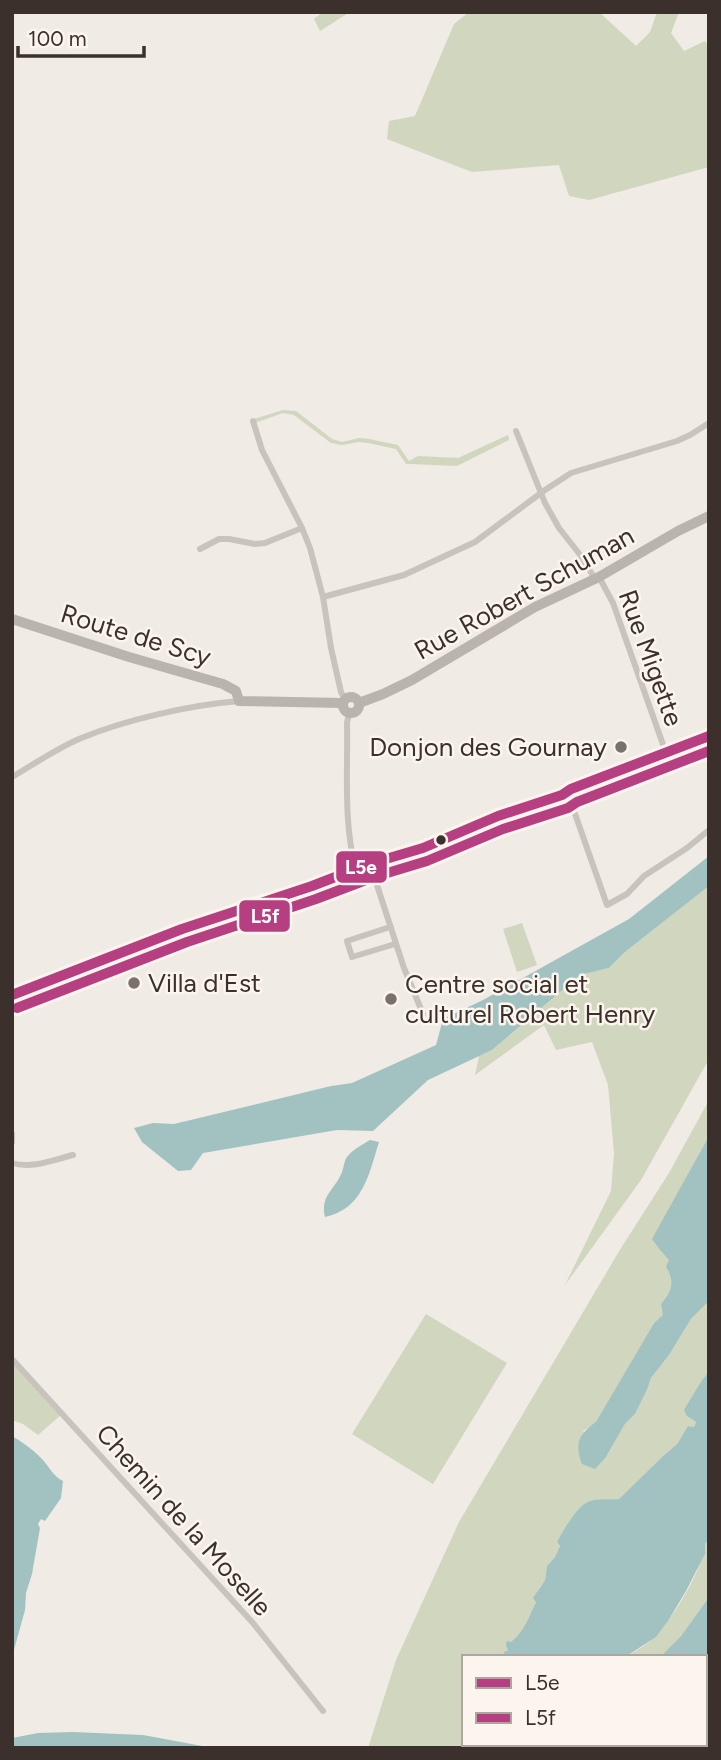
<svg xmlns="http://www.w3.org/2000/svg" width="721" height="1760" font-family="Figtree,sans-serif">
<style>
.green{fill:#d1d6bf}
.water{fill:#a1c2c1}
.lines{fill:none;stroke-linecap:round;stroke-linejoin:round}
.street{stroke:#c9c3be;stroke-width:6}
.secondary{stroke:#bab3ae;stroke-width:10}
.primary{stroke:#b8b1ad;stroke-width:10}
.bus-1-casing{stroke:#fbf5ee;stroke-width:16}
.bus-2-casing{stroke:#fbf5ee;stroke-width:16}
.bus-1{stroke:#b63f82;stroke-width:10}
.bus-2{stroke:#b63f82;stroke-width:10}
.poi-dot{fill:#7a716c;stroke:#fbf5ee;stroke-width:2.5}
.bus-dot{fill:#3b302b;stroke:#fbf5ee;stroke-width:2.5}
.labels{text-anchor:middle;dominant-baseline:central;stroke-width:5;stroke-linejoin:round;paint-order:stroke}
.street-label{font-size:26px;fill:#3b302b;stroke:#fbf5ee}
.poi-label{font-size:26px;fill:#3b302b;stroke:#fbf5ee;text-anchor:start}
.line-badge{stroke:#fbf5ee;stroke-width:2.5}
.badge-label{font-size:19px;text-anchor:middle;font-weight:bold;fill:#fff}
</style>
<rect width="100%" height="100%" fill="#f0ebe5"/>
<g class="green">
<polygon points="323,12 350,12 320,31 314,19"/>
<polygon points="469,12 599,12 636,46 650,32 657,12 679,12 671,33 684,51 705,41 709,46 709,167 589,200 569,196 559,165 472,172 387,139 389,121 415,116 454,24"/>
<polygon points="283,410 296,411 332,439 342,442 359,438 369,439 398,445 409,461 418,456 458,458 508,435 509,440 457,466 410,464 406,464 396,449 368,443 359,442 342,445 331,443 294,415 283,413 252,424 251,420"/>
<polygon points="709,886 709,1059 641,1180 565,1285 611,1191 614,1153 608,1085 592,1042 556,1050 544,1025 475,1075 479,1056 492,1050 580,975 609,968 625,952"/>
<polygon points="522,923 537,965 517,972 503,929"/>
<path d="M709,1100v36l-21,39 -27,76 9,9 -4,7c9,15 6,24 -5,37l3,11 -10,8 -58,100 -13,8 23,26 19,-33 10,-10 12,-24 4,-12 18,-23 22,-36 18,-18v71l-7,8 -15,36 9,6 -2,5 -6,-1 -11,18 -14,12 -44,43c-10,1 -26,-1 -35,5 -11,7 -20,27 -27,38l3,4 -5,11 -8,9 -2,14 -6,8 -3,14 -11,23 -7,12 -7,5 -3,9h-3l-4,6h-37v61l-2,14 2,1v11h22l7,4h-125l28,-88 63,-138 162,-274 48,-75z"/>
<polygon points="426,1314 507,1363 433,1484 352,1434"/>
<polygon points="12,1359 62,1414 38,1435 23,1424 12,1420"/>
<path d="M709,1540v57l-28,39 -21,21h-35c11,-6 23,-13 32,-22 16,-18 47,-67 48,-91z"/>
</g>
<g class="water">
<polygon points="709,856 709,886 625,952 609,968 580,975 492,1050 428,1080 373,1131 337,1130 203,1153 191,1170 178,1171 142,1142 134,1128 153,1123 174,1124 331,1086 352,1083 436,1045 443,1019 483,1000 629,919"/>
<path d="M709,1136v165l-18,18 -22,36 -18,23 -4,12 -12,24 -10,10 -19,33 -11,12 -13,-5c-8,-21 -3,-30 14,-42l58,-99 9,-8 -2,-11c11,-13 14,-22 5,-37l3,-7 -8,-9 -9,-12z"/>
<path d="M370,1140l9,2c-10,32 -16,67 -54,75 -5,-22 10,-27 17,-45 2,-5 2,-11 5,-15 6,-8 15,-12 23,-17z"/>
<path d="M709,1372v168l-4,4v10l-19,37 -18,30 -12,16 -31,20h-124l4,-6h3l-2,-6 1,-4 4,1c13,-10 18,-26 25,-40l-3,-4 12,-18 2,-14 8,-9 5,-11 -3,-4c6,-11 17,-31 27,-38 9,-7 25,-4 35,-5l44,-43 14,-12 11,-18 6,1 2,-5 -9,-6 -3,-6 18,-30z"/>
<path d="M12,1436c10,6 19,12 28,21 8,7 13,20 23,24l-2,17 -16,23 -4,-2 -3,5 2,4 -8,46 -6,19 -1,17 -13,47z"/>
<polygon points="709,1597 709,1725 705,1729 705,1657 660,1657 681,1636"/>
<polygon points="73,1732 143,1735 213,1748 12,1748 12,1738 38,1733"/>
<polygon points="564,1744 682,1744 673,1748 562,1748"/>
</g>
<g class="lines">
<g class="street">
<polyline points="253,421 262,450 302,528 310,548 323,597 331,648 341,692 345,700"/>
<polyline points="516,431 545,503 559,528 581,556 595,579"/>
<polyline points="200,549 219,539 229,539 255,544 265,543 302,528"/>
<polyline points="599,577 613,603 666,753"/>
<polyline points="323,597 404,575 475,542 545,490 571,473 677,441 690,435 709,423"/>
<path d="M349,713l-2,10c1,48 -4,100 9,147"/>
<path d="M12,777c22,-13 44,-28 67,-38 45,-19 111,-34 160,-38"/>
<polyline points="567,791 607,905 627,894 644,876 687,848 709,830"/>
<polyline points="369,864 375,879 404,968 423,1014"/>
<polyline points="390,927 347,941 352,957 395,944"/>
<polyline points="12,1134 12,1142"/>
<path d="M12,1163c20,6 41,-3 61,-8"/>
<polyline points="12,1359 253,1623 323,1711"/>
</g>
<g class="secondary">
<polyline points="12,619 129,657 223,684 236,691 239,701 343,703"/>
<circle cx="351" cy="705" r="8"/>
<polyline points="359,703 383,694 412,680 535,607 599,577 678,531 709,516"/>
</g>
<polyline class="primary" points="12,995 182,929 312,886 369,864 423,848 461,831 498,816 562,795 571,789 709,736"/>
<g class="bus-1-casing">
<polyline id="bus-1" points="12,995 182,929 312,886 369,864 423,848 498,816 562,795 571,789 709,736"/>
</g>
<g class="bus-2-casing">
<polyline id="bus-2" points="17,1008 187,942 316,899 374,877 427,861 503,829 568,808 577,802 709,751"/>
</g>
<use href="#bus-1" class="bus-1"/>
<use href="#bus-2" class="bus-2"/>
</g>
<g class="poi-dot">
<circle cx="621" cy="747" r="7"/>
<circle cx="134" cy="983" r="7"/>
<circle cx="391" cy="999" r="7"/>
</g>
<circle class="bus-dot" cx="441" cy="840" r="6"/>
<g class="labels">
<g class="street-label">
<text transform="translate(524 593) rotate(-29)">Rue Robert Schuman</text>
<text transform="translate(136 635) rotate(17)">Route de Scy</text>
<text transform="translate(651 658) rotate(70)">Rue Migette</text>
<text transform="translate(184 1520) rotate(48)">Chemin de la Moselle</text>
</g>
<g class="poi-label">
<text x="607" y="747" text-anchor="end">Donjon des Gournay</text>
<text x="148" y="983">Villa d'Est</text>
<text x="405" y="984">Centre social et<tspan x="405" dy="30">culturel Robert Henry</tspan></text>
</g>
</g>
<g class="line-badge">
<rect x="335" y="850" width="53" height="34" rx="7" fill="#b63f82"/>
<rect x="238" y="899" width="53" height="34" rx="7" fill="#b63f82"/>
</g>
<g class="badge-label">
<text x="361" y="874">L5e</text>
<text x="265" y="923">L5f</text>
</g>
<rect width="721" height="1760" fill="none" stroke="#3b302b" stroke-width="28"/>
<rect x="462" y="1655" width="245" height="91" fill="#fbf5ee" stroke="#aea6a0" stroke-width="2"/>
<rect x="476" y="1678" width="35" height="10" fill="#b63f82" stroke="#aea6a0" stroke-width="2"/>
<text x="525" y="1690" font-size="21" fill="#3b302b">L5e</text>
<rect x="476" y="1713" width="35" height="10" fill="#b63f82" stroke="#aea6a0" stroke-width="2"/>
<text x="525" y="1725" font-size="21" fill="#3b302b">L5f</text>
<path d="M18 46v10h126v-10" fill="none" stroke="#3b302b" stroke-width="3.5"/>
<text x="28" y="46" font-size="21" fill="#3b302b" stroke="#fbf5ee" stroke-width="5" paint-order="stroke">100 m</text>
</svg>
